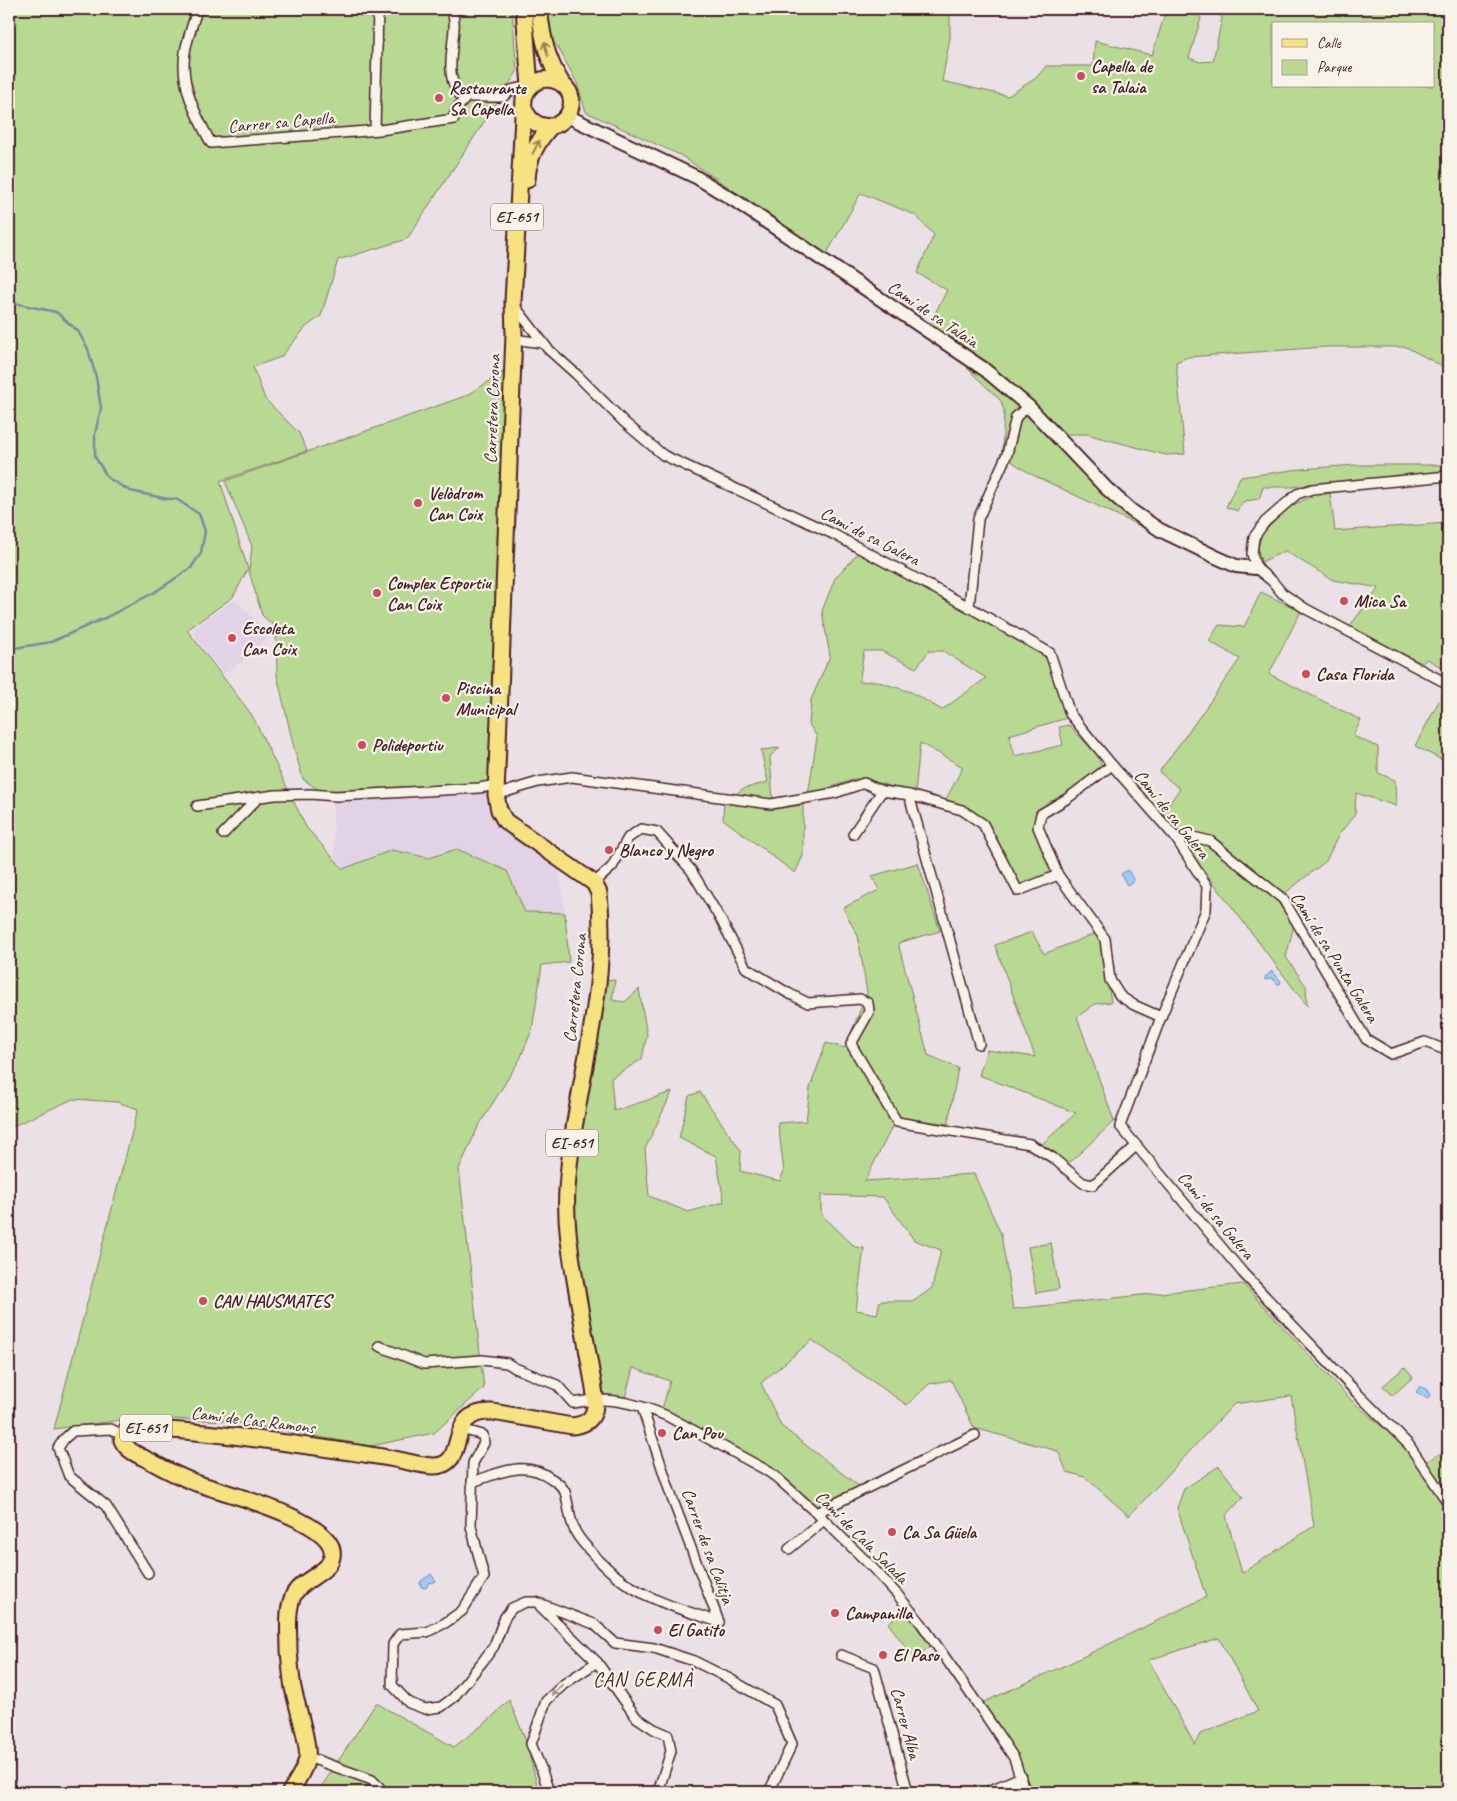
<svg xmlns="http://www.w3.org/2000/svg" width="1457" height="1801" font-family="Caveat,sans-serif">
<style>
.built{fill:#e1d2e5}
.green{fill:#b8d992;stroke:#817c5e;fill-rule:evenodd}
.water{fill:#9bcdf8;stroke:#7b87a6}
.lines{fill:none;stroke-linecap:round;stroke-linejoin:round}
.stream{stroke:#7b87a6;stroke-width:2.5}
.street-casing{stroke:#4a1f2b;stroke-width:12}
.secondary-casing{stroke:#4a1f2b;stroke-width:16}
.primary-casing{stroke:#4a1f2b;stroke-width:19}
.street{stroke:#f7f3e8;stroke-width:9}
.secondary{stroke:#f7f3e8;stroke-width:12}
.primary{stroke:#f7e281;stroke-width:15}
.oneway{stroke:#a08056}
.oneway2{stroke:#a0898a}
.poi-dot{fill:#d1495b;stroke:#f7f3e8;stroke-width:2}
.labels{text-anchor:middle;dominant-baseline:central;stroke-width:4.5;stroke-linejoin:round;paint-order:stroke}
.shield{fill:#f7f3e8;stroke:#7e5f64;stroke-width:1}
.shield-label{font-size:16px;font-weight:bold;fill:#4a1f2b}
.poi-label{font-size:18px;font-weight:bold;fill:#4a1f2b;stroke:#f7f3e8;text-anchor:start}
.street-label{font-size:18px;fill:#4a1f2b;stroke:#f7f3e8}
.quarter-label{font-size:20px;letter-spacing:1px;fill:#4a1f2b;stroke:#f7f3e8}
</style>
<rect width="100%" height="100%" fill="#eae0e6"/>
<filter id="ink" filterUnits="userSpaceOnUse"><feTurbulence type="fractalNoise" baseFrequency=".02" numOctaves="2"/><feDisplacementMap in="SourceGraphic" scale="10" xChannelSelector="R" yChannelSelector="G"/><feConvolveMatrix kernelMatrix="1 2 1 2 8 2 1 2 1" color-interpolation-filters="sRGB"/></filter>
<g filter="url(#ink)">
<g class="built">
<polygon points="235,600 271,635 243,661 223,674 197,640 193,630 210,616"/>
<polygon points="486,783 504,787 506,805 515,824 556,848 565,913 525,912 507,871 457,849 429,858 392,850 343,869 335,865 332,791"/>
</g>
<g class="green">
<polygon points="9,9 512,9 517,72 407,239 338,260 321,316 306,327 281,357 253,367 265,399 299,433 307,451 220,481 248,569 233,597 187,630 252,715 306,827 343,869 392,850 429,858 457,849 507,871 525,912 565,913 569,962 542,965 532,1030 520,1059 478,1127 459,1169 484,1388 434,1433 371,1446 227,1421 137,1418 54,1429 138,1109 117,1102 73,1099 9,1128"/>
<path d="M541,9h409v29l-8,43 66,15 28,-18 10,-12h47l2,-25 57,14 13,-41 26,-3 10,7 -12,40 11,4 13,-1 9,-43 -7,-9h233v264l-9,2 9,30v74l-4,-12 -38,-20h-81l-137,10 -12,5 9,92 -19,1 -80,-21h-23l-60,-58 -74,-51 18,-35 -30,-17 17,-38 -19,-20 -54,-22 -35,62 -54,-39 -92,-61 -94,-43 -9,-29 -19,-36 -14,-13zM1273,24h160v62h-160z"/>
<polygon points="967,368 982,375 1016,404 1018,409 1002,455 1004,411 1001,401"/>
<polygon points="503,372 505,396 491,778 486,783 320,791 303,779 294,748 277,675 276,628 262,615 249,571 252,546 225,481 468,395"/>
<path d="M1025,413c38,40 75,81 119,115l-113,-54 -23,-15 12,-40z"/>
<polygon points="1356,465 1448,465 1448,472 1292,487 1263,487 1259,499 1244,501 1237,511 1226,507 1240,477 1301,469"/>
<polygon points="1330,493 1335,531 1448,523 1448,671 1427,659 1422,663 1349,627 1379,588 1333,580 1285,551 1261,562 1258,548 1262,534 1289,507 1308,498"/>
<path d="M858,553l181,96 11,16 17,53 -58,17 6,21 48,-11 -4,-18 10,-2 29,31 4,12 -34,28 -29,17 14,58 -3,5 -26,10 -5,-1 -30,-59 -16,-13 -29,-10 19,-36 -43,-24 -5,50 -44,-12 -16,-2 -47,16 9,-58 -8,-13 2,-24 19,-44 -8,-45 13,-33zM864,651h17l35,17 13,-17h14l43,27 -44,32 -31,-18 -35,-11 -17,1z"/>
<polygon points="1261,592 1301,611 1269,674 1361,720 1353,736 1378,747 1378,773 1395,780 1396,806 1356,793 1355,814 1338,836 1326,861 1284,894 1215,838 1198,833 1174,834 1160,815 1180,789 1159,772 1192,727 1240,659 1209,641 1219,625 1244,627"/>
<polygon points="1446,688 1448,689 1448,763 1415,746"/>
<polygon points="780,748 770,756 773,802 733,797 742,789 768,782 761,750"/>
<polygon points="724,802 774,809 803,805 803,856 795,873 723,819"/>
<polygon points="1180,841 1193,841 1209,844 1275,898 1294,925 1286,957 1306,986 1307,1006 1213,882"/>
<path d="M918,863l22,68 -42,12 30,112 30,13 -10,56 -51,-7 -32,64 109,-7 27,60 12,75 230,-25 108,116 73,63 24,-14v343h-417l-2,-9 -47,-80 88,-40 136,-66 -29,-89 7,-19 35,-23 24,31 -17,19 16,57 72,-47 -23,-130 -57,8 -105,112 -44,-39 -18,-5 -9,-21 -84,-23 -23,-48 -22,4 -22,21 -95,-65 -51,43 20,43 79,61 -42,21 -43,-37 -113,-62 8,-28 -37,-13 -8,30 -24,-2 -19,-92 -12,-112 34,-213 11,1 -3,20 13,2 14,-13 8,46 -5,24 -31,19 3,33 58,-19 -27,57 4,47 39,16 36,-10 -8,-46 -37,-18 10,-42 11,-4 41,59 -1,20 40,10 4,-10 -6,-48 28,-2 4,-33 16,-45 19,5 22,-55 -9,-57 -15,-28 36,-18 -7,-14zM821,1195l62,2 31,43 27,10 -9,38 -18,13h-34l-3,13 -21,-4 8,-62 -9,-1 -34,-33zM1219,1638l39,73 -58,23 -5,11 -47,-85z"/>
<polygon points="1032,932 1044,954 1096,933 1101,938 1111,1002 1095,1004 1077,1017 1114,1121 1066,1166 1040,1146 1076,1113 979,1075 987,1050 1035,1057 995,945"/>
<polygon points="1051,1243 1059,1289 1036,1293 1028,1247"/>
<polygon points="1405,1367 1413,1377 1392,1396 1383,1386"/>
<polygon points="905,1611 931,1646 914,1658 888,1623"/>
<polygon points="509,1700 525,1738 539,1792 318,1792 376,1703 454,1747 489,1720"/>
<polygon points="742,1786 740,1792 686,1792"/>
</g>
<g class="water">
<polygon points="1128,870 1134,881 1127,885 1121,874"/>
<polygon points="1272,971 1281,981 1280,984 1278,984 1272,978 1265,980 1265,977"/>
<polygon points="1420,1386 1427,1390 1430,1395 1428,1399 1416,1392"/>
<polygon points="431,1574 436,1581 432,1583 429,1582 426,1588 421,1587 420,1582"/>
</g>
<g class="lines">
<polyline class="stream" points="9,302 56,312 78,331 88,349 96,377 101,408 95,434 95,457 108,478 130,491 168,499 176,499 199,514 205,531 201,553 191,568 155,592 107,617 51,642 9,649"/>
<g class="street-casing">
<g id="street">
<path d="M197,9c-3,12 -8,25 -11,38 -8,34 9,67 25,96l169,-13 74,-11 2,-10 11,-12h36c8,-8 13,-10 25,-8"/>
<path d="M452,9c1,6 3,13 2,19 -1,24 -11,53 10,71"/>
<polyline points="375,130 378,9"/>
<polyline points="517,309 548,349 577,375 624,422 663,455 833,534 969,607 1050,653 1070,714 1112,765 1175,837 1207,886 1206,910 1161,1017 1120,1126 1243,1273 1359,1395 1409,1445 1448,1503"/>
<polyline points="513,339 543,343"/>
<polyline points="1448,476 1312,489 1297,494 1265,522 1254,537 1252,554 1256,568 1272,581 1282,593 1306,609 1448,684"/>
<polyline points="969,607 978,519 1007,454 1016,417 1028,406"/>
<polyline points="1112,765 1068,798 1041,814 1038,827 1058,875 1105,939 1110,980 1120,996 1134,1005 1161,1017"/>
<polyline points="496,795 538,782 572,777 771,804 835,793 864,783 882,791 909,795 962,810 983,824 1018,891 1058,875"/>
<polyline points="909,795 979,1044"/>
<polyline points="197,806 275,795 310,794 336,796 479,788 497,785"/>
<polyline points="223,834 259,797"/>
<polyline points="853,834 882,791"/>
<polyline points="1175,837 1193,837 1210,841 1283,899 1366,1039 1391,1054 1425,1042 1448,1051"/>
<polyline points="594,883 612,867 628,838 641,829 657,832 691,870 721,920 746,968 788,993 808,1003 860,999 868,1003 869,1012 851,1044 897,1122 1030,1144 1053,1158 1083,1183 1093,1185 1137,1145"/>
<path d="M379,1346l45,18 58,-4 25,3 8,5 42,17 16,18c8,-1 16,-3 24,-3 23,-1 49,7 70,16l99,54 10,7 48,43 47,46 25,27 25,30 67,96 26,39 11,34"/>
<polyline points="642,1407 672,1498 719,1622"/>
<polyline points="461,1429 483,1435 484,1443 473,1463 471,1526 484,1577 462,1611 445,1623 427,1632 400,1634 393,1644 392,1685 409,1703 425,1709 441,1707 453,1698 483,1661 494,1646 505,1617 512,1608 526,1602 536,1602 594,1624 615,1643 654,1648 694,1661 728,1678 775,1705 792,1744 769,1792"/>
<polyline points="122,1435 111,1429 73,1431 64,1439 58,1448 69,1476 106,1506 148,1573"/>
<path d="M472,1482c27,-9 53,-23 80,-3 5,3 10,7 13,13 4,13 4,29 11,41 7,12 28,33 39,42 30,25 68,35 104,47"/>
<polyline points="816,1513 975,1435"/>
<polyline points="789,1549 824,1520"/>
<polyline points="540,1606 597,1662 636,1717 654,1729 668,1735 671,1751 658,1792"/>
<polyline points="841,1655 874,1668 908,1792"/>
<polyline points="308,1757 372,1780 384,1792"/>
<polyline points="549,1792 541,1768 531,1744 546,1701 564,1684 597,1662"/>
<polyline points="986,1792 1021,1777"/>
</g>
</g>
<g class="secondary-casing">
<polyline id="secondary" points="567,116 696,177 737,202 984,369 1028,406 1106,488 1132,511 1160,530 1216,557 1236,566 1256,568"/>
</g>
<g class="primary-casing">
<g id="primary">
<polyline points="524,9 530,87"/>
<path d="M539,9c4,31 7,49 24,76"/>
<path d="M527,180c1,-22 10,-38 24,-54"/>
<path d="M290,1792c6,-10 15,-22 17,-34 3,-12 -11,-55 -14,-70 -2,-12 -3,-26 -4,-38 0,-17 -3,-41 5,-56 9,-17 42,-22 38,-44 -5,-31 -107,-57 -136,-67 -15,-6 -30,-13 -44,-21 -11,-6 -25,-10 -30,-22 1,-9 6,-11 14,-12 73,3 144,14 215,24 18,3 35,5 53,9 9,2 20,5 30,5 37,0 8,-57 59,-54l79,14c24,-2 25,-18 22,-38 -6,-36 -13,-72 -19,-108 -5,-30 -10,-60 -8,-90 6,-100 43,-196 32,-297l-5,-10 -89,-62 -6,-11 -3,-15 18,-461 -1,-32 11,-204c10,-33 56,-18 46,12 -2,6 -7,11 -12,14 -15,7 -29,-2 -34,-16"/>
</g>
</g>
<use href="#street" class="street"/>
<use href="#secondary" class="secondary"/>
<use href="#primary" class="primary"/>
</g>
<defs><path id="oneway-shaft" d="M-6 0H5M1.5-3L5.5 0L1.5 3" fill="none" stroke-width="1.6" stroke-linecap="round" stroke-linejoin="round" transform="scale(1.25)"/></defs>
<g class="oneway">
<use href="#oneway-shaft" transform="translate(546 49) rotate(-104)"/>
<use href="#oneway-shaft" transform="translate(536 147) rotate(-63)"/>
</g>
<use class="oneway2" href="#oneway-shaft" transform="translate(557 1690) rotate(136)"/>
</g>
<g class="poi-dot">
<circle cx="1081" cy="76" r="5"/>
<circle cx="439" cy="98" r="5"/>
<circle cx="418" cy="503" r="5"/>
<circle cx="377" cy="593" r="5"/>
<circle cx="1344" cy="601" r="5"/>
<circle cx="232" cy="638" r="5"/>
<circle cx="1306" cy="674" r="5"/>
<circle cx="446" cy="698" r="5"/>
<circle cx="362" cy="745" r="5"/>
<circle cx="609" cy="850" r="5"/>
<circle cx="203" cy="1301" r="5"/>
<circle cx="662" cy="1433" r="5"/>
<circle cx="892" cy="1532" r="5"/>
<circle cx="835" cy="1613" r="5"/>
<circle cx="658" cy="1630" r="5"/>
<circle cx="883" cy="1655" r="5"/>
</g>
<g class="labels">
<g class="shield">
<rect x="491" y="203.5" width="52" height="27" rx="4"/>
<rect x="546" y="1129.5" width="52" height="27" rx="4"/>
<rect x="120" y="1414.5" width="52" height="27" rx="4"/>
</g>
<g class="shield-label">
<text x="517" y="217">EI-651</text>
<text x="572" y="1143">EI-651</text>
<text x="146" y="1428">EI-651</text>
</g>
<g class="poi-label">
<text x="1091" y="66">Capella de<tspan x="1091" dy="21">sa Talaia</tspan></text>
<text x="449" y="88">Restaurante<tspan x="449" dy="21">Sa Capella</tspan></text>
<text x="428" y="493">Velòdrom<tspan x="428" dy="21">Can Coix</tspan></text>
<text x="387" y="583">Complex Esportiu<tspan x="387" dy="21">Can Coix</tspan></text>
<text x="1354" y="601">Mica Sa</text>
<text x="242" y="628">Escoleta<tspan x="242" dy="21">Can Coix</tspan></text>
<text x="1316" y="674">Casa Florida</text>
<text x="456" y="688">Piscina<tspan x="456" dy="21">Municipal</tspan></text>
<text x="372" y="745">Polideportiu</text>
<text x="619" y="850">Blanco y Negro</text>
<text x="213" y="1301">CAN HAUSMATES</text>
<text x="672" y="1433">Can Pou</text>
<text x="902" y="1532">Ca Sa Güela</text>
<text x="845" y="1613">Campanilla</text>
<text x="668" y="1630">El Gatito</text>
<text x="893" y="1655">El Paso</text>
</g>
<g class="street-label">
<text transform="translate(281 122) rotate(-5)">Carrer sa Capella</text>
<text transform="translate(933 314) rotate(34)">Camí de sa Talaia</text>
<text transform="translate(492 409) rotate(-88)">Carretera Corona</text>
<text transform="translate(870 536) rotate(27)">Camí de sa Galera</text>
<text transform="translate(1172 814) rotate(51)">Camí de sa Galera</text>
<text transform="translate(1335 957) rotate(58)">Camí de sa Punta Galera</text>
<text transform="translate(575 988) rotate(-84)">Carretera Corona</text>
<text transform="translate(1216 1215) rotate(50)">Camí de sa Galera</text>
<text transform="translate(253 1420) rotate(7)">Camí de Cas Ramons</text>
<text transform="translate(862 1537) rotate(45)">Camí de Cala Salada</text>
<text transform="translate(708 1546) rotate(70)">Carrer de sa Calitja</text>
<text transform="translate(906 1723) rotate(75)">Carrer Alba</text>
</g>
<g class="quarter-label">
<text x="643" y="1679">CAN GERMÀ</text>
</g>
</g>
<rect width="1457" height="1801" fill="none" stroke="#f7f3e8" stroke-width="30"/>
<rect x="15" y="15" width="1427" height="1771" fill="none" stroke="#4a1f2b" stroke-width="2" filter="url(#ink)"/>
<rect x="1272" y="22" width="162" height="65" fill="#f7f3e8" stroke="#b29e9c"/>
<rect x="1282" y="39" width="25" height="8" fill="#f7e281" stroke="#b29e9c"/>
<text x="1317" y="48" font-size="15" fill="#4a1f2b">Calle</text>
<rect x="1282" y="60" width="25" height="15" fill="#b8d992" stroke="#b29e9c"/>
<text x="1317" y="72" font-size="15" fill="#4a1f2b">Parque</text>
</svg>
